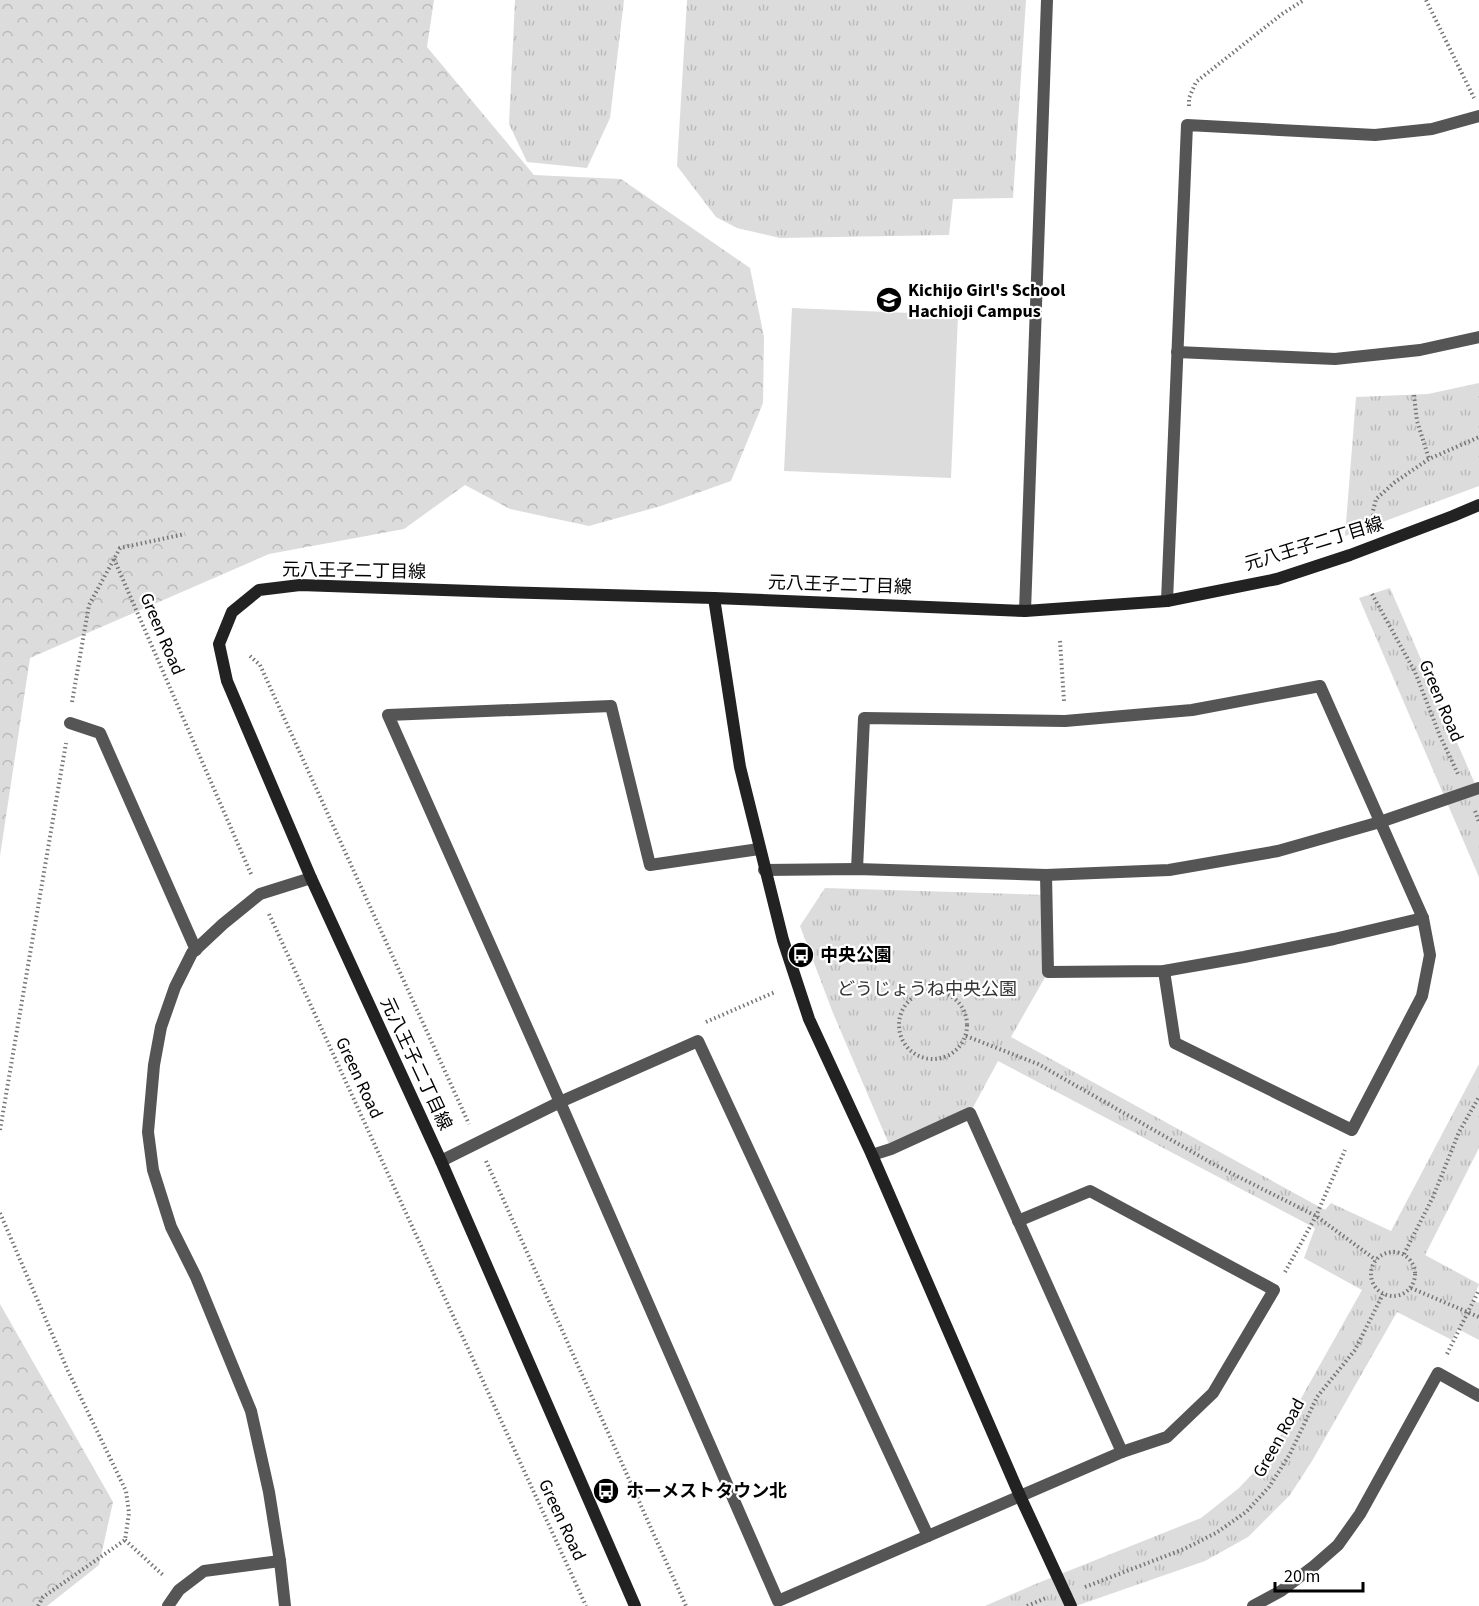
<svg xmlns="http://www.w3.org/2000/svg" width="1479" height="1606" font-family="'Source Sans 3','Noto Sans JP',sans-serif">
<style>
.grass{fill:#dcdcdc}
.forest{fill:url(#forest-crowns)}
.park{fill:url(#park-tufts)}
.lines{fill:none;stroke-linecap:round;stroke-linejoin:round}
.path{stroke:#777;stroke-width:4;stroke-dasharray:1.5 3;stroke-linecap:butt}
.street{stroke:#555;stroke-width:12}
.secondary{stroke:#222;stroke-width:12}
.labels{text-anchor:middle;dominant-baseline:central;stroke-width:4.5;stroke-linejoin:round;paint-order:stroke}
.poi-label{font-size:18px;font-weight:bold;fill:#000;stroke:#fff;text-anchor:start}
.street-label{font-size:18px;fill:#000;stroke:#fff}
.park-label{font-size:18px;fill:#333;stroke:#fff}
</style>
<defs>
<pattern id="forest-crowns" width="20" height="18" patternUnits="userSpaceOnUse" patternTransform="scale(1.5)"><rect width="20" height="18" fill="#dcdcdc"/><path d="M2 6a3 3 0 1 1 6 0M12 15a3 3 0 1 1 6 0" fill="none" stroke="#bbb"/></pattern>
<pattern id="park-tufts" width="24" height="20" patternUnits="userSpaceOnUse" patternTransform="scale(1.5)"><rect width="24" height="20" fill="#dcdcdc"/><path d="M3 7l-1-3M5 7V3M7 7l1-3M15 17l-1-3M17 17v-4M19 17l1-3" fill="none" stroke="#bbb"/></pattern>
</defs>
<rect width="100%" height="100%" fill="#fff"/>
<polygon class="grass" points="792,308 958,315 951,478 784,471"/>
<g class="forest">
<polygon points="0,0 434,0 427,47 534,175 621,179 750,268 764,337 763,403 731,481 661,506 589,526 510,509 465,485 404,529 269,554 30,658 0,856"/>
<polygon points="0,1304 113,1502 99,1565 47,1606 0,1606"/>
</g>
<g class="park">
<polygon points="515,0 624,0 610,118 587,168 527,162 509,124"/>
<polygon points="687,0 1026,0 1013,198 953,199 949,235 780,238 737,228 716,217 677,166"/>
<polygon points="1479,383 1479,486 1345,536 1356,397 1428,394"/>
<polygon points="1390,588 1479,793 1479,877 1359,598"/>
<polygon points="825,888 1046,895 1048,972 1011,1037 1325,1210 1331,1203 1391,1231 1479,1064 1479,1148 1425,1255 1479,1284 1473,1300 1479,1303 1479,1340 1458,1329 1452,1340 1397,1312 1312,1461 1290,1495 1248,1537 1205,1561 1076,1606 985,1606 1033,1585 1201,1518 1239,1488 1268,1457 1362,1290 1304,1258 1315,1228 998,1061 970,1113 891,1149 833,1013 800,926"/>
</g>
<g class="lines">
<g class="path">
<polyline points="1426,0 1474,98"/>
<polyline points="1189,106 1189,98 1196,82 1282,14 1304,0"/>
<polyline points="1414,395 1417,421 1429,459"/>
<polyline points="1374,524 1373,511 1376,499 1395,482 1429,459 1479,437"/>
<polyline points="114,559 251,874"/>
<polyline points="1372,594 1415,672 1440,736 1458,774"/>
<polyline points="1060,641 1064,701"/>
<polyline points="250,656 260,665 469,1124"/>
<polyline points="72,702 89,605 120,548 185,534"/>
<polyline points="1475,811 1479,822"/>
<polyline points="269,914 586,1606"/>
<circle cx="933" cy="1025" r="34"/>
<polyline points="706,1022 775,992"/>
<polyline points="966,1036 1038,1064 1217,1166 1316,1216 1376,1260"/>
<polyline points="0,1130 66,743"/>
<polyline points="486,1161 686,1606"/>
<polyline points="0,1213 68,1371 126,1491 129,1513 125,1540 43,1597 38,1606"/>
<circle cx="1393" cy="1274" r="22"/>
<polyline points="1404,1254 1433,1197 1459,1132 1479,1097"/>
<polyline points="1285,1272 1316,1216 1345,1150"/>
<polyline points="1411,1288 1479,1317"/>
<polyline points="1447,1354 1479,1290"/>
<polyline points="125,1540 164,1576"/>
<polyline points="1085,1587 1184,1549 1216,1533 1246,1512 1269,1487 1290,1454 1317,1397 1355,1350 1383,1294"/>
<polyline points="1027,1606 1046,1598"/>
</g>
<g class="street">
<polyline points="1177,352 1335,359 1420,350 1479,337"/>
<polyline points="1167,601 1187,125 1375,135 1432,129 1479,116"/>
<polyline points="1025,611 1047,0"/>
<polyline points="70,723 100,733 196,950"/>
<polyline points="857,869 864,718 1065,721 1192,710 1320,686 1423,918 1430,955 1422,996 1352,1130 1175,1043 1164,971"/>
<polyline points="764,870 857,869 1046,875 1169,870 1278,851 1380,822 1479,788"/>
<polyline points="1046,875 1048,972 1164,971 1244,957 1334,939 1423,918"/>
<polyline points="872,1155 891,1149 970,1113 1122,1452"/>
<polyline points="441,1161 560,1102 698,1041 928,1536 778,1601 560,1102 388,715 611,706 650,865 759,849"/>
<polyline points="928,1536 1122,1452 1167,1437 1213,1393 1274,1290 1090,1191 1018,1221"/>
<polyline points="168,1606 179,1590 204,1571 280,1561"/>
<polyline points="285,1606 280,1561 269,1492 251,1411 196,1277 171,1227 153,1170 148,1132 154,1065 161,1027 175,987 192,953 223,924 260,894 311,878"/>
<polyline points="1253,1606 1281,1591 1314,1566 1338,1545 1360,1514 1438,1373 1479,1396"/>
</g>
<g class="secondary">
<polyline points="714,598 740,767 783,940 809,1019 872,1155 1020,1496 1071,1606"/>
<polyline points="635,1606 441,1161 311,878 227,681 219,644 232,612 259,590 300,585 501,592 714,598 1025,611 1167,601 1277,579 1350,555 1453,516 1479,505"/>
</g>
</g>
<defs>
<g id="school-disc" transform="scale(1.35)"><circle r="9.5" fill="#000" stroke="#fff"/><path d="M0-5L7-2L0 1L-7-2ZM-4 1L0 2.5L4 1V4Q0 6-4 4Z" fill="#fff"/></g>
<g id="bus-disc" transform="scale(1.35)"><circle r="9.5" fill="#000" stroke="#fff"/><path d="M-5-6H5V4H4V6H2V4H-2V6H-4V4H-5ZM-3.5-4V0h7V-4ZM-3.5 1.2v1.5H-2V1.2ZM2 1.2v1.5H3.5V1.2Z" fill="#fff"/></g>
</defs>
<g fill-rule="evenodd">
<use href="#school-disc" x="889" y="300"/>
<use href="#bus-disc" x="801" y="955"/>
<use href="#bus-disc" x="606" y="1491"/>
</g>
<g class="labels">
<g class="poi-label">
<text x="908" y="290">Kichijo Girl's School<tspan x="908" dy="21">Hachioji Campus</tspan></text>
<text x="820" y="955">中央公園</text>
<text x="626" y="1491">ホーメストタウン北</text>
</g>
<g class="street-label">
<text transform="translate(1314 544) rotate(-17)">元八王子二丁目線</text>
<text transform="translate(354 571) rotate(1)">元八王子二丁目線</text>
<text transform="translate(840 585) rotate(2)">元八王子二丁目線</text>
<text transform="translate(162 634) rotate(67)">Green Road</text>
<text transform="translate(1441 701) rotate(67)">Green Road</text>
<text transform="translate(416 1064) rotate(65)">元八王子二丁目線</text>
<text transform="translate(359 1078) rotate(65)">Green Road</text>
<text transform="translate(1279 1438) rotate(-61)">Green Road</text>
<text transform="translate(562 1520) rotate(65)">Green Road</text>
</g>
<g class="park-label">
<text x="927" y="989">どうじょうね中央公園</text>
</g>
</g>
<path d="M1275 1582v9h88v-9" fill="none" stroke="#000000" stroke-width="3"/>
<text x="1284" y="1582" font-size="18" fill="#000000" stroke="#ffffff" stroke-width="4.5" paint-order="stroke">20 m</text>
</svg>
